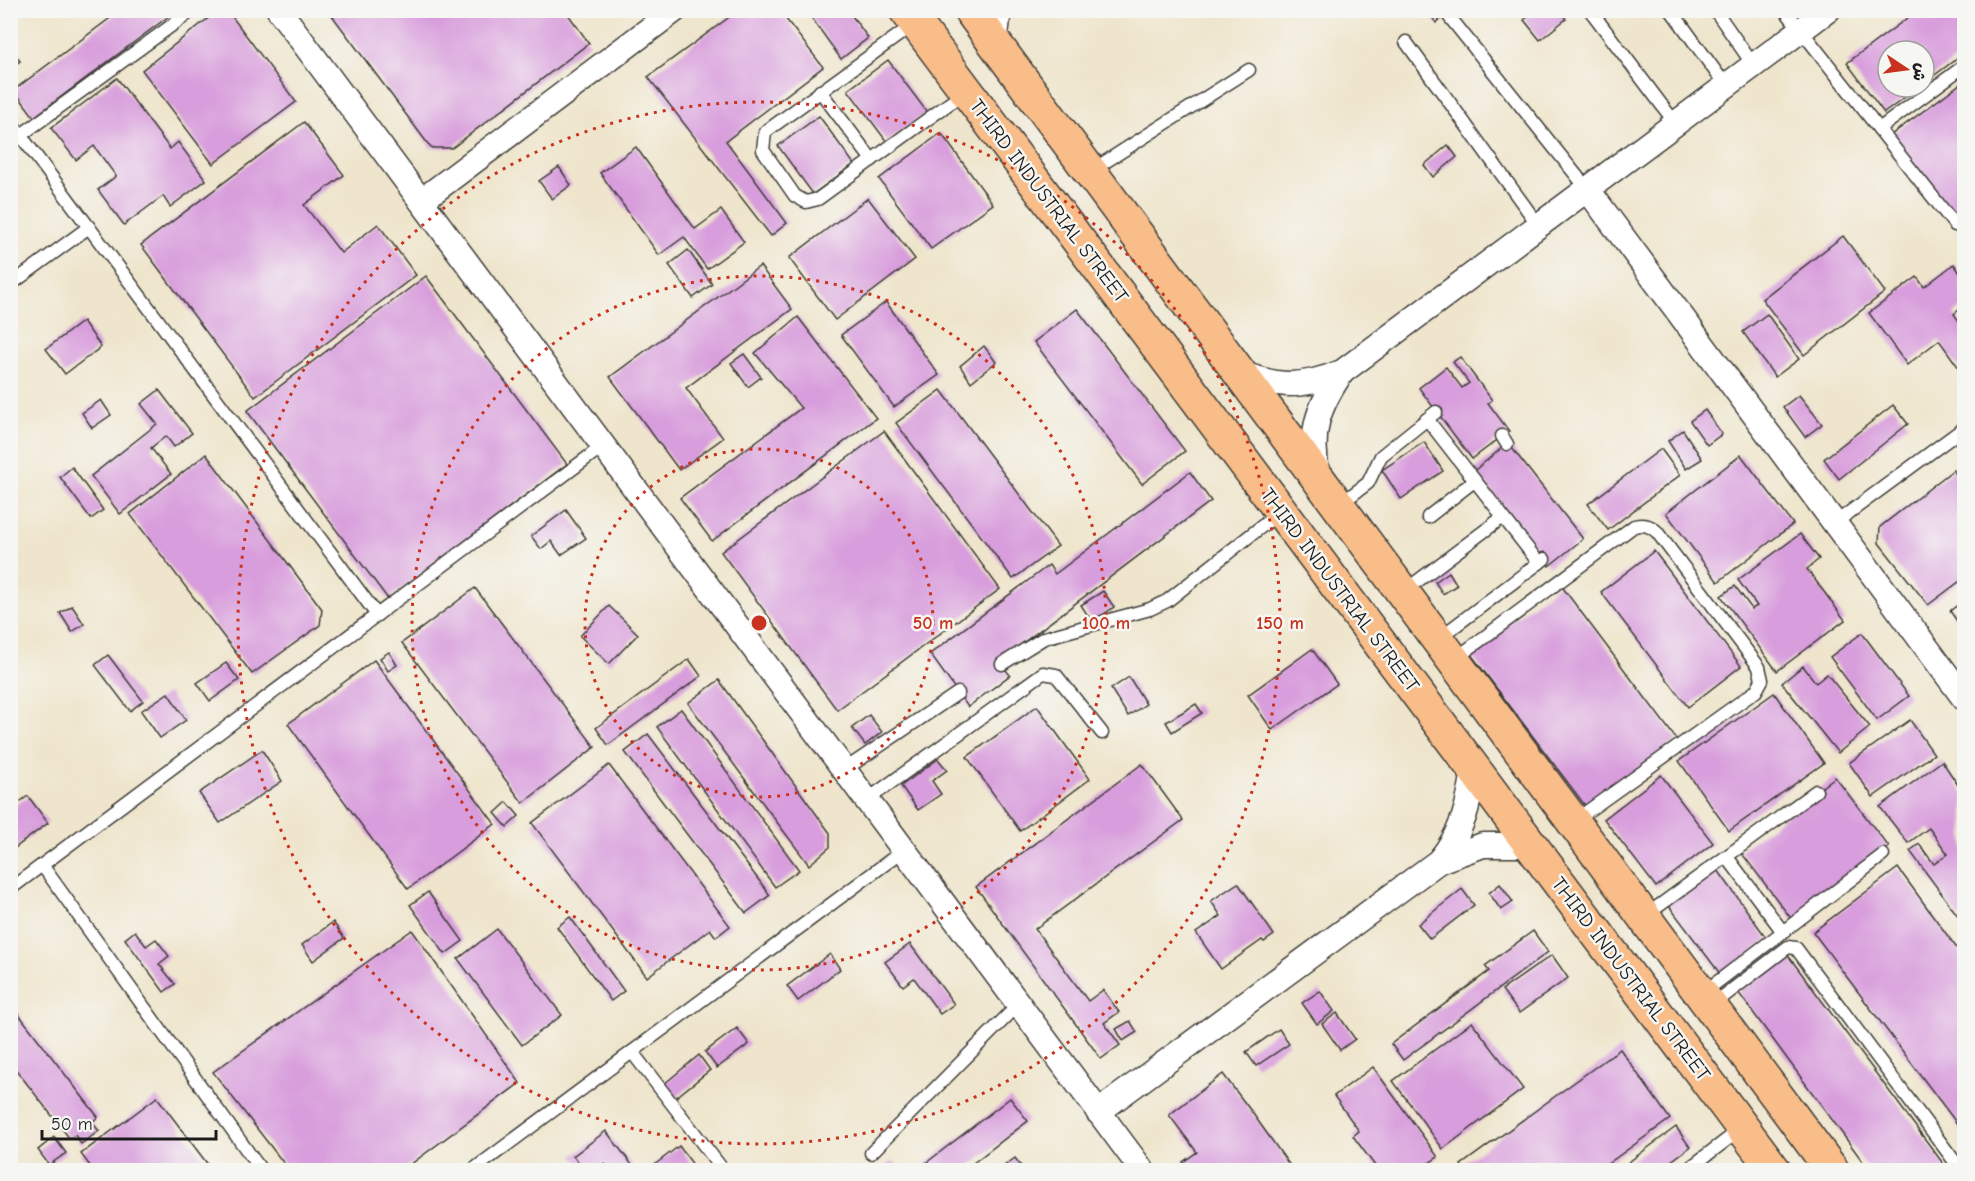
<svg xmlns="http://www.w3.org/2000/svg" width="1975" height="1181" font-family="'Comic Neue','Playpen Sans Arabic',sans-serif">
<style>
.building{fill:#d89ddc}
.lines{fill:none;stroke-linecap:round;stroke-linejoin:round}
.service-casing{stroke:#3c3a36;stroke-width:15}
.minor-casing{stroke:#3c3a36;stroke-width:27}
.primary-casing{stroke:#3c3a36;stroke-width:36}
.service{stroke:#fff;stroke-width:12}
.minor{stroke:#fff;stroke-width:24}
.primary{stroke:#f8bd89;stroke-width:33}
.ring{fill:none;stroke:#c8321e;stroke-width:3;stroke-dasharray:3 6}
.labels{text-anchor:middle;dominant-baseline:central;stroke-width:5;stroke-linejoin:round;paint-order:stroke}
.street-label{font-size:20px;fill:#1c1c1c;stroke:#f6f6f2}
.centre{fill:#c8321e;stroke:#f6f6f2;stroke-width:3}
.ring-label{font-size:18px;text-anchor:middle;font-weight:bold;fill:#c8321e;stroke:#f6f6f2;stroke-width:5;stroke-linejoin:round;paint-order:stroke}
</style>
<rect width="100%" height="100%" fill="#f6f6f2"/>
<filter id="ink" filterUnits="userSpaceOnUse"><feTurbulence type="fractalNoise" baseFrequency=".0167" numOctaves="2"/><feDisplacementMap in="SourceGraphic" scale="12" xChannelSelector="R" yChannelSelector="G"/><feConvolveMatrix kernelMatrix="1 2 1 2 8 2 1 2 1" color-interpolation-filters="sRGB"/></filter>
<filter id="wash" filterUnits="userSpaceOnUse"><feTurbulence type="fractalNoise" baseFrequency=".008" numOctaves="4" result="noise"/><feDisplacementMap in="SourceGraphic" scale="24" xChannelSelector="R" yChannelSelector="G"/><feGaussianBlur stdDeviation="1.35" result="paint"/><feColorMatrix in="noise" values="0 0 0 0 0 0 0 0 0 0 0 0 0 0 0 0 0 1.4 0 .05"/><feComposite in="paint" operator="in"/></filter>
<g filter="url(#wash)">
<rect width="100%" height="100%" fill="#efe5cc"/>
<g id="blocks">
<g class="building">
<polygon points="121,10 177,10 34,117 14,90"/>
<polygon points="219,10 227,10 296,102 213,164 142,70"/>
<polygon points="328,10 565,10 589,43 452,148 431,148"/>
<polygon points="739,10 779,10 823,67 726,141 787,223 771,236 648,77"/>
<polygon points="806,10 848,10 868,38 841,59"/>
<polygon points="1427,10 1444,10 1447,14 1436,23"/>
<polygon points="1536,10 1559,10 1566,19 1540,40 1524,20"/>
<polygon points="1918,10 1964,10 1964,53 1924,83 1924,51 1888,51 1888,87 1919,87 1884,113 1847,63"/>
<polygon points="10,47 20,61 10,68"/>
<polygon points="888,60 927,112 887,142 848,90"/>
<polygon points="117,78 170,149 178,142 206,180 170,207 163,196 124,225 98,190 116,176 94,146 76,160 51,128"/>
<polygon points="1964,81 1964,231 1963,232 1891,135"/>
<polygon points="819,116 854,164 813,194 778,146"/>
<polygon points="304,122 344,175 304,205 341,253 378,224 416,275 255,397 141,245"/>
<polygon points="941,133 993,204 931,249 879,179"/>
<polygon points="1448,145 1457,157 1433,177 1424,165"/>
<polygon points="636,147 695,229 721,210 744,242 707,269 684,237 659,255 600,173"/>
<polygon points="559,167 571,185 552,199 539,181"/>
<polygon points="868,198 915,259 835,320 789,258"/>
<polygon points="1843,236 1885,292 1804,355 1762,299"/>
<polygon points="688,250 712,284 693,298 669,265"/>
<polygon points="1954,264 1964,279 1960,285 1964,291 1964,306 1954,314 1961,324 1964,322 1964,375 1939,340 1907,365 1869,313 1917,277 1924,287"/>
<polygon points="760,266 792,309 686,388 723,438 679,470 610,377"/>
<polygon points="426,276 567,464 388,599 247,411"/>
<polygon points="886,302 939,375 894,407 841,335"/>
<polygon points="1077,309 1185,451 1142,484 1034,342"/>
<polygon points="1767,314 1799,359 1775,377 1743,332"/>
<polygon points="798,317 876,418 712,541 680,498 801,408 755,353"/>
<polygon points="83,321 101,347 65,374 46,349"/>
<polygon points="984,346 996,362 971,382 960,366"/>
<polygon points="744,354 761,377 748,387 731,363"/>
<polygon points="1460,357 1492,400 1488,403 1509,431 1472,459 1419,388 1446,367 1462,388 1469,383 1453,362"/>
<polygon points="159,390 192,433 174,447 166,436 151,448 171,474 120,514 91,476 157,424 141,404"/>
<polygon points="941,390 1058,546 1013,579 896,423"/>
<polygon points="1799,395 1822,424 1805,437 1783,407"/>
<polygon points="101,400 111,415 92,428 82,413"/>
<polygon points="1893,405 1908,424 1839,479 1824,459"/>
<polygon points="1705,410 1722,434 1707,445 1690,421"/>
<polygon points="1683,430 1702,459 1686,469 1668,441"/>
<polygon points="884,431 1000,589 837,710 721,552"/>
<polygon points="1424,442 1443,471 1401,499 1382,470"/>
<polygon points="1508,443 1583,539 1549,566 1475,470"/>
<polygon points="1661,449 1680,475 1608,530 1588,504"/>
<polygon points="206,454 322,609 320,625 252,674 130,514"/>
<polygon points="1741,455 1793,524 1718,582 1666,513"/>
<polygon points="72,467 103,510 91,519 60,477"/>
<polygon points="1953,470 1964,485 1964,578 1928,605 1879,543 1880,527"/>
<polygon points="1190,472 1211,501 999,661 1010,675 968,707 930,654 1049,565 1055,574"/>
<polygon points="566,510 586,538 561,555 551,541 541,549 531,536"/>
<polygon points="1800,534 1819,559 1807,569 1845,620 1777,671 1721,596 1735,586 1752,609 1757,606 1738,580"/>
<polygon points="1654,551 1741,666 1688,707 1601,592"/>
<polygon points="1449,572 1457,585 1443,594 1435,582"/>
<polygon points="1560,584 1677,740 1587,808 1470,653"/>
<polygon points="475,588 595,747 523,803 402,643"/>
<polygon points="1103,591 1114,607 1092,622 1081,605"/>
<polygon points="1964,600 1964,631 1950,611"/>
<polygon points="72,606 84,624 72,632 60,613"/>
<polygon points="609,606 638,634 609,664 580,636"/>
<polygon points="1862,633 1909,696 1877,720 1830,657"/>
<polygon points="1312,649 1337,684 1272,730 1248,695"/>
<polygon points="389,652 397,665 388,671 380,658"/>
<polygon points="108,655 143,701 130,711 95,665"/>
<polygon points="689,659 701,676 608,745 596,728"/>
<polygon points="374,660 495,824 408,889 288,724"/>
<polygon points="226,663 239,680 210,701 197,683"/>
<polygon points="1803,666 1816,683 1827,674 1870,727 1838,753 1782,683"/>
<polygon points="1129,677 1146,704 1128,716 1111,689"/>
<polygon points="719,680 830,833 830,847 809,865 688,703"/>
<polygon points="168,693 186,720 160,738 141,711"/>
<polygon points="1774,693 1824,763 1729,831 1679,761"/>
<polygon points="1196,704 1202,713 1172,732 1166,722"/>
<polygon points="1037,706 1090,779 1020,831 967,757"/>
<polygon points="681,709 799,870 775,887 657,727"/>
<polygon points="869,715 882,732 865,745 852,728"/>
<polygon points="1910,720 1934,754 1873,797 1849,763"/>
<polygon points="648,734 770,895 746,913 625,752"/>
<polygon points="262,750 282,781 220,823 199,793"/>
<polygon points="938,759 947,770 932,781 941,794 918,810 901,786"/>
<polygon points="1942,761 1964,794 1964,924 1910,851 1919,844 1934,864 1948,854 1929,828 1908,843 1880,807"/>
<polygon points="1142,764 1183,820 1035,929 1088,1001 1103,990 1119,1012 1104,1023 1120,1045 1101,1059 976,887"/>
<polygon points="609,765 730,926 716,937 710,929 647,977 532,823"/>
<polygon points="1661,775 1713,843 1656,887 1604,819"/>
<polygon points="1835,777 1889,847 1793,921 1740,851"/>
<polygon points="28,796 48,823 12,850 10,832 14,830 10,825 10,809"/>
<polygon points="507,802 519,816 507,827 495,813"/>
<polygon points="1715,866 1768,940 1721,975 1666,902"/>
<polygon points="1898,868 1964,958 1964,1133 1813,932"/>
<polygon points="1238,883 1274,935 1264,942 1262,940 1221,969 1196,933 1221,916 1211,901"/>
<polygon points="1500,884 1513,902 1501,910 1489,893"/>
<polygon points="1462,889 1474,905 1430,939 1418,924"/>
<polygon points="428,892 463,941 445,954 410,905"/>
<polygon points="570,917 624,991 611,1001 557,927"/>
<polygon points="333,922 344,938 313,961 302,945"/>
<polygon points="497,929 562,1015 522,1045 458,959"/>
<polygon points="412,930 520,1083 403,1170 289,1170 213,1072"/>
<polygon points="135,931 146,946 156,939 169,956 159,964 175,984 164,992 125,939"/>
<polygon points="1533,931 1548,952 1403,1060 1391,1044 1489,971 1485,966"/>
<polygon points="910,944 954,1004 940,1014 914,978 903,986 885,962"/>
<polygon points="830,954 840,969 798,1001 787,986"/>
<polygon points="1787,954 1948,1170 1869,1170 1738,992"/>
<polygon points="1552,955 1568,978 1519,1013 1502,990"/>
<polygon points="1320,991 1334,1011 1317,1024 1302,1003"/>
<polygon points="10,1003 98,1117 92,1122 99,1131 81,1144 75,1135 70,1139 10,1062"/>
<polygon points="1337,1013 1355,1039 1340,1050 1322,1024"/>
<polygon points="1130,1021 1137,1032 1123,1041 1116,1029"/>
<polygon points="1472,1022 1523,1089 1443,1149 1393,1081"/>
<polygon points="737,1028 749,1044 717,1068 705,1052"/>
<polygon points="1279,1029 1289,1044 1256,1066 1246,1052"/>
<polygon points="1620,1049 1670,1119 1599,1170 1464,1170 1461,1165"/>
<polygon points="699,1055 710,1070 675,1098 664,1084"/>
<polygon points="1373,1067 1438,1157 1429,1163 1434,1170 1378,1170 1353,1136 1359,1131 1334,1096"/>
<polygon points="1223,1074 1251,1111 1293,1170 1190,1170 1183,1162 1197,1152 1169,1115"/>
<polygon points="157,1097 212,1170 93,1170 81,1154"/>
<polygon points="1010,1098 1028,1121 964,1170 917,1170"/>
<polygon points="1676,1127 1690,1147 1659,1170 1618,1170"/>
<polygon points="606,1131 636,1170 610,1170 605,1164 597,1170 584,1170 573,1156"/>
<polygon points="54,1137 66,1153 49,1165 38,1150"/>
<polygon points="679,1146 697,1170 651,1170 649,1169"/>
<polygon points="1015,1158 1024,1170 999,1170"/>
<polygon points="893,1161 900,1170 880,1170"/>
</g>
</g>
</g>
<g filter="url(#ink)">
<use href="#blocks" fill-opacity="0" stroke="#3c3a36" stroke-width="1.5"/>
<g class="lines">
<g class="service-casing">
<g id="service">
<polyline points="1444,10 1588,190"/>
<polyline points="1590,10 1676,124"/>
<polyline points="1671,10 1726,86"/>
<polyline points="1715,10 1754,66"/>
<polyline points="1785,10 1955,225"/>
<polyline points="914,24 765,132 763,150 795,196 806,202 818,199 965,92"/>
<polyline points="1406,42 1539,226"/>
<polyline points="820,91 872,160"/>
<polyline points="10,121 377,615"/>
<polyline points="1879,129 1964,66"/>
<polyline points="21,135 193,10"/>
<polyline points="1091,171 1249,70"/>
<polyline points="10,285 89,227"/>
<polyline points="1427,419 1539,563"/>
<polyline points="1502,436 1507,444"/>
<polyline points="1340,504 1368,483 1381,456 1436,412"/>
<polyline points="1428,517 1474,481"/>
<polyline points="1835,523 1964,428"/>
<polyline points="1403,592 1503,517"/>
<polyline points="1438,639 1544,559"/>
<path d="M1455,659l179,-133c10,-2 16,-1 23,6l102,135 3,13 -6,11 -182,130"/>
<polyline points="1002,664 1044,638 1150,609 1167,601 1280,512"/>
<polyline points="844,770 958,693"/>
<polyline points="867,800 1043,673 1056,675 1102,733"/>
<polyline points="1727,857 1783,932"/>
<polyline points="42,865 261,1170"/>
<polyline points="10,889 603,446"/>
<polyline points="1645,916 1816,791"/>
<polyline points="1703,993 1883,855"/>
<polyline points="1711,1006 1788,947 1796,948 1961,1170"/>
<polyline points="632,1052 723,1170"/>
<polyline points="871,1153 1019,1004"/>
<polyline points="473,1170 904,850"/>
<polyline points="1687,1170 1741,1129"/>
</g>
</g>
<g class="minor-casing">
<g id="minor">
<polyline points="279,10 1142,1170"/>
<polyline points="995,44 999,10"/>
<polyline points="1588,190 1964,698"/>
<polyline points="421,201 675,10"/>
<path d="M1238,372c41,16 64,16 104,0l486,-362"/>
<path d="M1318,476c-9,-43 -1,-68 24,-104"/>
<path d="M1439,861c24,-29 30,-56 35,-92"/>
<polyline points="1098,1112 1439,861 1483,845 1531,845"/>
</g>
</g>
<g class="primary-casing">
<g id="primary">
<polyline points="906,10 1774,1170"/>
<polyline points="970,10 1832,1170"/>
</g>
</g>
<use href="#service" class="service"/>
<use href="#minor" class="minor"/>
<use href="#primary" class="primary"/>
</g>
</g>
<g class="ring">
<circle cx="759" cy="623" r="174"/>
<circle cx="759" cy="623" r="347"/>
<circle cx="759" cy="623" r="521"/>
</g>
<g class="labels">
<g class="street-label">
<text transform="translate(1049 201) rotate(53)">THIRD INDUSTRIAL STREET</text>
<text transform="translate(1340 590) rotate(53)">THIRD INDUSTRIAL STREET</text>
<text transform="translate(1631 979) rotate(53)">THIRD INDUSTRIAL STREET</text>
</g>
</g>
<circle cx="759" cy="623" r="9" class="centre"/>
<g class="ring-label">
<text x="933" y="629">50 m</text>
<text x="1106" y="629">100 m</text>
<text x="1280" y="629">150 m</text>
</g>
<rect width="1975" height="1181" fill="none" stroke="#f6f6f2" stroke-width="36"/>
<g transform="translate(1906 69) rotate(103)"><circle r="28" fill="#f6f6f2" stroke="#9f9f9c" stroke-width="1.5"/>
<path d="M0-4.5L10 22L0 15L-10 22Z" fill="#c8321e"/>
<text y="-9" font-size="16" font-weight="bold" text-anchor="middle" fill="#1c1c1c">ش</text>
</g>
<path d="M42 1130v9h174v-9" fill="none" stroke="#1c1c1c" stroke-width="3"/>
<text x="51" y="1130" font-size="18" fill="#1c1c1c" stroke="#f6f6f2" stroke-width="4.5" paint-order="stroke">50 m</text>
</svg>
